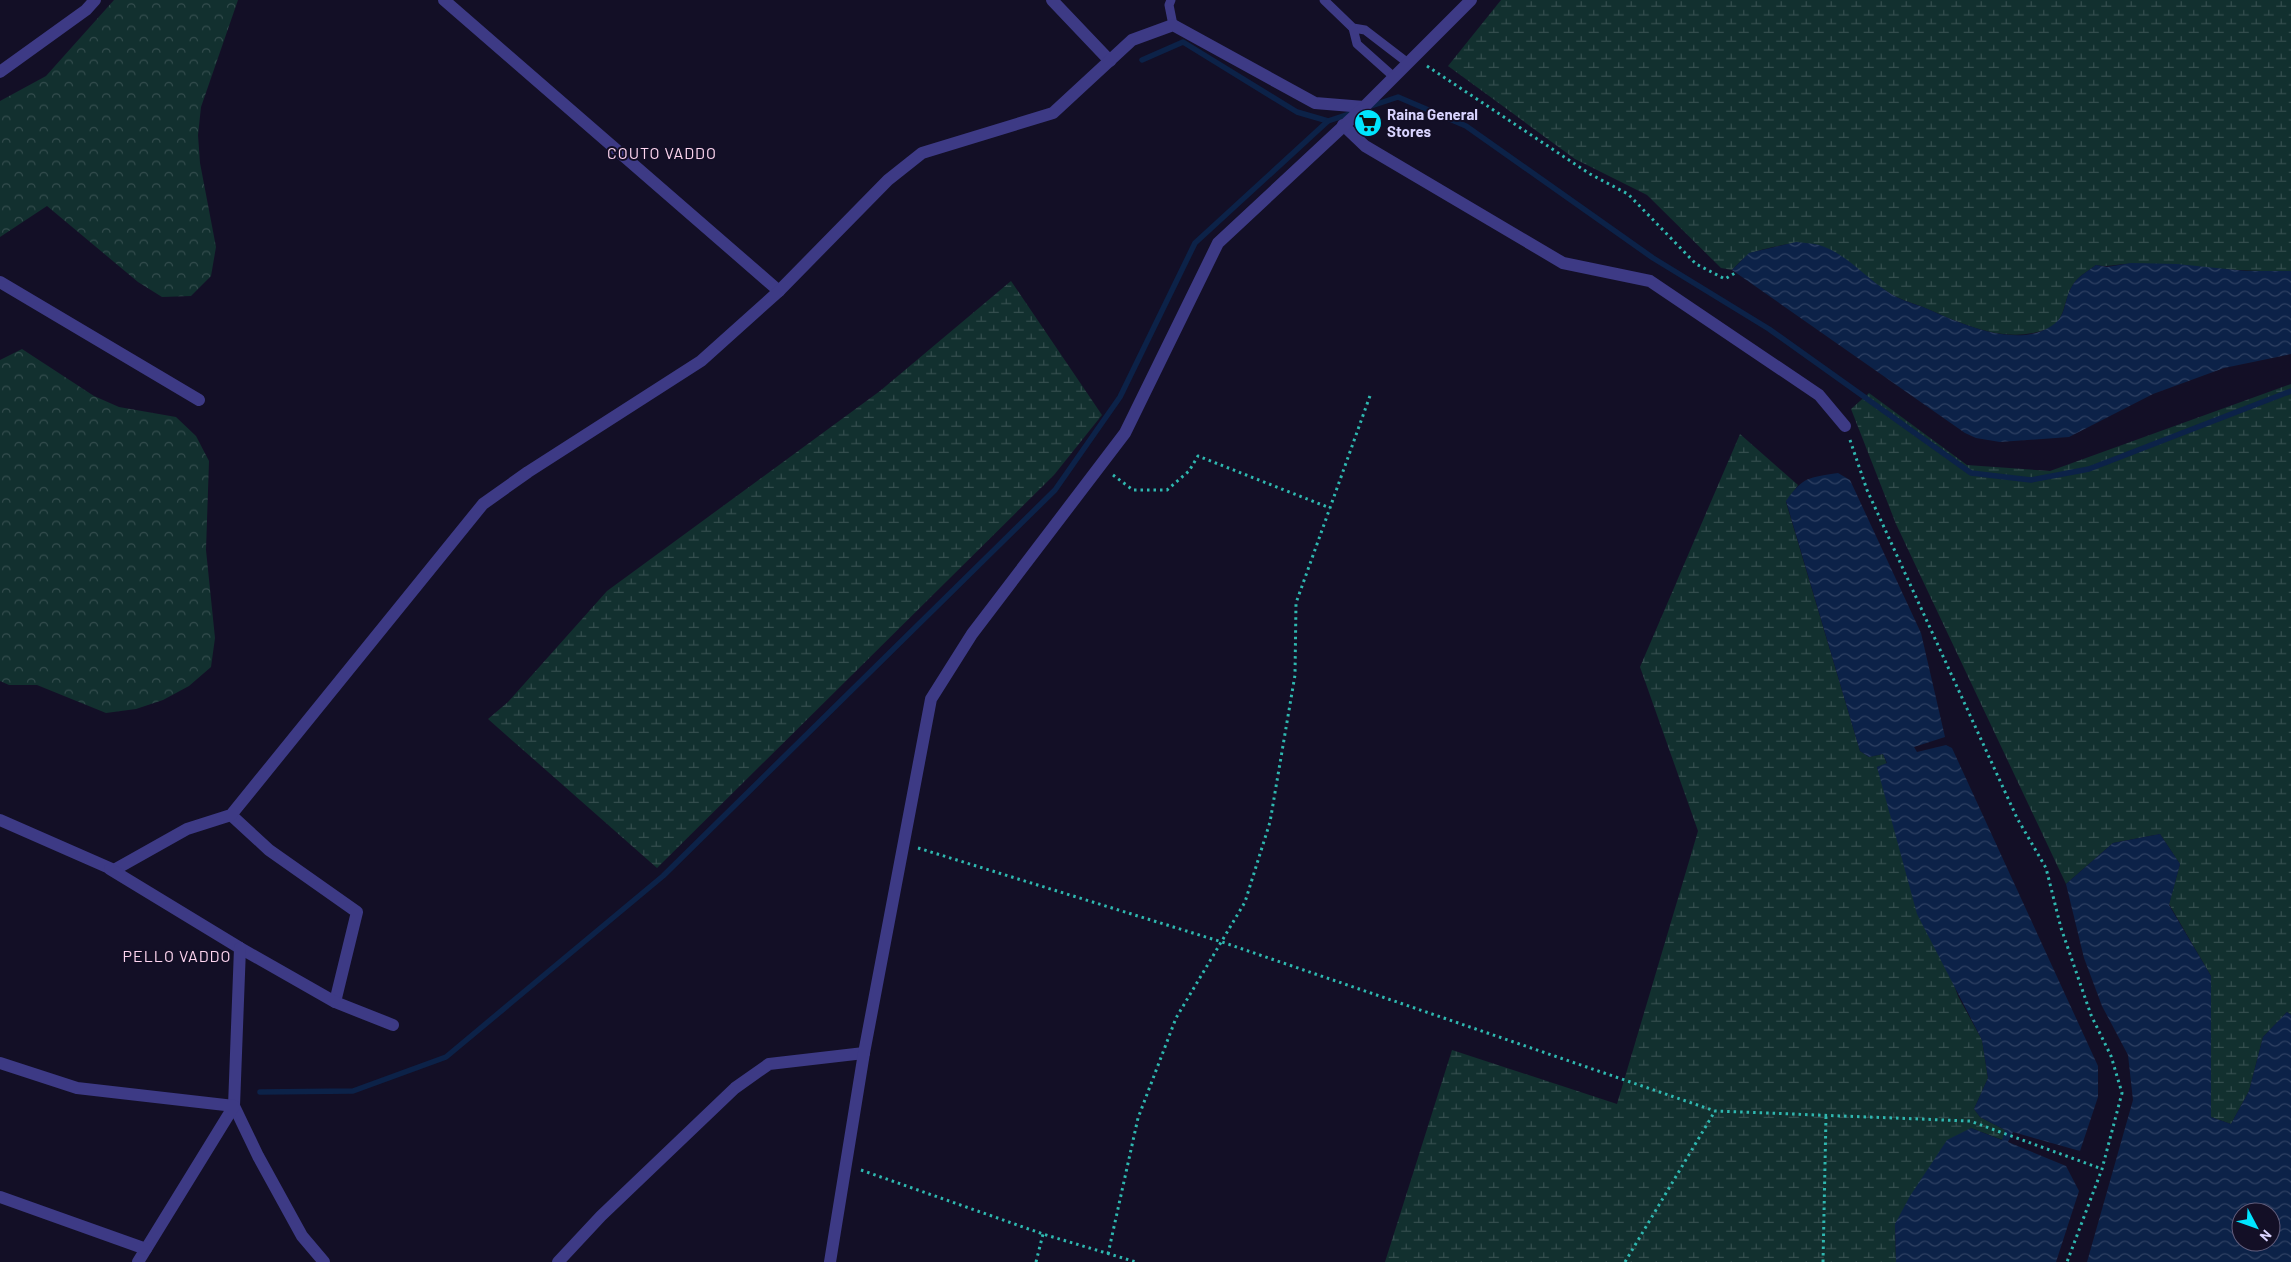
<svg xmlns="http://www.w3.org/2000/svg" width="2291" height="1262" font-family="Barlow,sans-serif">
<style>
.forest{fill:url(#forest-crowns)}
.wetland{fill:url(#wetland-marsh)}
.water{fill:url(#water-waves);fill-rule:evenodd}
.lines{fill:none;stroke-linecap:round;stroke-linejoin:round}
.stream{stroke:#0c2248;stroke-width:5.5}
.path{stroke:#2fb8b0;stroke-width:3;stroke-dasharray:2.5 4;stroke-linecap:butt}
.service{stroke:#3d3a85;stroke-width:9}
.minor{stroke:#3d3a85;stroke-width:12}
.tertiary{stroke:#3d3a85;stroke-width:12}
.labels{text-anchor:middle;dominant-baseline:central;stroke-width:4;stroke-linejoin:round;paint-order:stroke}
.poi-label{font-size:15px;font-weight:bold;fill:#d9d4ff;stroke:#130f26;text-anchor:start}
.neighbourhood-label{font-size:16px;letter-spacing:1px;fill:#ffd6f0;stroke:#130f26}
</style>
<defs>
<pattern id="forest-crowns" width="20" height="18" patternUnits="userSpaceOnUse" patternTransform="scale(1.25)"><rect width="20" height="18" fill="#12302f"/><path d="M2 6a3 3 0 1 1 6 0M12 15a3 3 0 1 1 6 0" fill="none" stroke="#344d4e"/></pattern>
<pattern id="wetland-marsh" width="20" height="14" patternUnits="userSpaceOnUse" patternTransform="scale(1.25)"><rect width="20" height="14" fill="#12302f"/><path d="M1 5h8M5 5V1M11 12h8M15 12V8" fill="none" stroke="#344d4e"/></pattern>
<pattern id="water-waves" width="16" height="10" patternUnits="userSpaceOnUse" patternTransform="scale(1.25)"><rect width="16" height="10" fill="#0c2248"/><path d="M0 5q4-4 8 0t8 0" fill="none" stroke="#2f4163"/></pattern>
</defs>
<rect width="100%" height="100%" fill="#130f26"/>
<g class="forest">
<polygon points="114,0 238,0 201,107 198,135 200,163 216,247 211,276 191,296 162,297 138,282 47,206 0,237 0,101 46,76"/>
<polygon points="22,349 94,396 119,407 176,417 196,436 209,461 206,550 215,638 211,667 189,686 163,700 136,709 106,713 37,685 9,685 0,681 0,360"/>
</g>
<g class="wetland">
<path d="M1501,0h790v271c-53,1 -105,-5 -157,-7 -13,-1 -25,4 -38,1 -9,7 -20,12 -25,23 -8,15 -5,33 -24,41 -42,16 -85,-5 -124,-22 -11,-4 -25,-8 -35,-15 -39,-24 -57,-59 -110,-46 -26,6 -27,4 -46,24l-11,-2 -74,-73 -72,-36 -127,-93z"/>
<polygon points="1011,281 1102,415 1054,475 657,868 488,719 508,702 607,591 880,391"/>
<polygon points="2291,384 2291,1015 2287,1012 2263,1037 2249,1091 2231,1124 2211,1117 2211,976 2169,904 2180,864 2160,834 2113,843 2066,884 1896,524 1851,409 1869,393 1967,465 2050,471"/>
<polygon points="1740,434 1798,485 1786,502 1860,751 1869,757 1883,754 1887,764 1877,767 1958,996 1982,1040 1988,1078 1974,1109 1980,1117 2005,1130 2003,1140 1971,1128 1895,1224 1896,1262 1385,1262 1452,1050 1617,1104 1698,831 1640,667"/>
</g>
<g class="water">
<path d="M1796,242c7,1 16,1 23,3 25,7 47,33 69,47 10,7 23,11 35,15 34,15 91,42 127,20 17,-10 13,-24 21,-39 5,-11 16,-16 25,-23l11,2 24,-4 46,1 69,7h45v83l-67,14 -71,26 -84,43 -69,5 -24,-4 -11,-5 -233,-163 17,-17z"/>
<path d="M1838,473l12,7 71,153 24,104 -31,10 3,5 29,-7 6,3 146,318v31l-18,54 -67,-19 -5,10 58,24 13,25 -23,71h-160l-1,-38 15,-28 37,-56 24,-12 31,12 3,-10 -25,-13 -6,-8 14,-31 -6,-38 -65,-126 -40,-147 10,-4 -4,-9 -14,3 -9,-6 -74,-250c18,-25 22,-23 52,-28z"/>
<path d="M2160,834l20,30 -11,41 42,71v141l20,7 18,-33 14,-54 24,-25 4,3v247h-204l46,-162 -5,-45 -26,-49 -18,-48 -18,-74 47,-41zM2241,1212h30v30h-30z"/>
</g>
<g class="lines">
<g class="stream">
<polyline points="1142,60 1183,42 1297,112 1328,121"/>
<polyline points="1368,107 1398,97 1466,126 1653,258 1769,329 1971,473 2031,480 2089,469 2291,391"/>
<polyline points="260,1092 353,1091 446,1057 663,876 1055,490 1120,397 1195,243 1328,121 1352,113"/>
</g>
<g class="path">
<polyline points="1427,66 1590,174 1628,194 1696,264 1725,279 1735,273"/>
<polyline points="1850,440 1867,490 2017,818 2046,868 2061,928 2091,1015 2111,1056 2122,1093 2102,1169 2067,1262"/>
<polyline points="1113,475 1133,490 1167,490 1189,471 1198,456 1330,508"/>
<polyline points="918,848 1222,942 1715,1111 1970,1121 2102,1169"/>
<polyline points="861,1170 1043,1234 1136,1262"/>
<polyline points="1108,1254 1138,1118 1176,1018 1245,902 1270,822 1295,675 1296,603 1371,393"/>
<polyline points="1036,1262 1043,1234"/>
<polyline points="1625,1262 1715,1111"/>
<polyline points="1823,1262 1826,1116"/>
</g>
<g class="service">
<polyline points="1171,0 1169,5 1173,25"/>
<polyline points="1324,0 1353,28 1365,30 1408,63"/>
<polyline points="1353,28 1357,44 1394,77"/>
</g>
<g class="minor">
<polyline points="444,0 779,291"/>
<polyline points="1052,0 1110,61"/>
<polyline points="0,72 86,10 95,0"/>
<polyline points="1343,125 1365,146 1563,263 1650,281 1819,395 1845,426"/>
<polyline points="0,282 199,400"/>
<polyline points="231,815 269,850 357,912 335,1002"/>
<polyline points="0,820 114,870 187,829 231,815 483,504 528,472 701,361 779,291 888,180 922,153 1053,113 1132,40 1173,25 1315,103 1364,107"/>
<polyline points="110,869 240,948 335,1002 393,1025"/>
<polyline points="240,948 234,1106 258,1156 302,1236 324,1262"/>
<polyline points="0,1063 77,1088 234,1106 138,1262"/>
<polyline points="0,1197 146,1249"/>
<polyline points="558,1262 601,1216 735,1088 769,1064 864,1053"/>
</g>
<polyline class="tertiary" points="830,1262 864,1053 931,699 972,634 1125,433 1218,243 1364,107 1471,0"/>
</g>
<defs>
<g id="supermarket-disc" transform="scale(1.4375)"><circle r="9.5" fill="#00e5ff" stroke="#130f26"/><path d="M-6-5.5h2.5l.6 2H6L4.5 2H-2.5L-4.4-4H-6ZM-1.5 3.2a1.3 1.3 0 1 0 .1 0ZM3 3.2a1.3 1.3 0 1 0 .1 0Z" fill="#111"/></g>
</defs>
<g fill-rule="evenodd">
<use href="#supermarket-disc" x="1368" y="123"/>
</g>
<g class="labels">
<g class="poi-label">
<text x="1387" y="114">Raina General<tspan x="1387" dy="17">Stores</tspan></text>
</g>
<g class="neighbourhood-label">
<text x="662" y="152">COUTO VADDO</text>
<text x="177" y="955">PELLO VADDO</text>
</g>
</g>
<g transform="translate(2256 1227) rotate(131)"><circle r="24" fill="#130f26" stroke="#625e7d"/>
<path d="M0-4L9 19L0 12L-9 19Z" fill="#00e5ff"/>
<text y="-8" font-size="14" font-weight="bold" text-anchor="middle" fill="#d9d4ff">N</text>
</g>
</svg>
